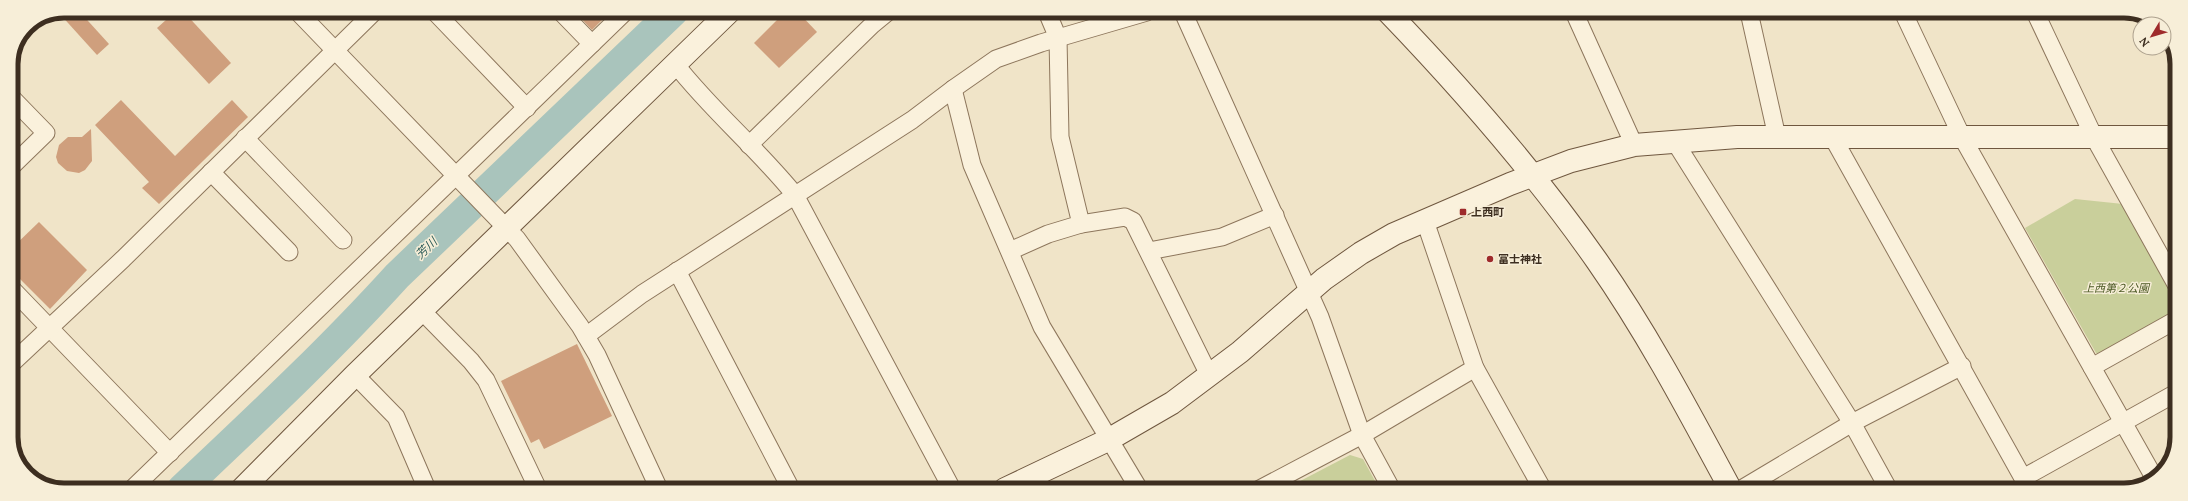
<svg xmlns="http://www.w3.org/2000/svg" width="2188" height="501" font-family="Lora,'Noto Sans JP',serif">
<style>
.green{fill:#c9cf9b}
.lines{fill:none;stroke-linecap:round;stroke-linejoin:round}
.river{stroke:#a9c4bc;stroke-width:30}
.building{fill:#cf9f7d}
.street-casing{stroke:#8d765c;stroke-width:19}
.secondary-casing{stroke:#6f573f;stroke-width:24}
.street{stroke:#faf1dc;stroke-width:17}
.secondary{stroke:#faf1dc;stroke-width:22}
.poi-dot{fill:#9e2a2b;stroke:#f7eed8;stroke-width:1.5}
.labels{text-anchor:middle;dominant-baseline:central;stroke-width:3;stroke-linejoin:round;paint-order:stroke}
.poi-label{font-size:11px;font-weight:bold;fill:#3d2e20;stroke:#f7eed8;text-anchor:start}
.park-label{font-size:11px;font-style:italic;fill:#4d5a26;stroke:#f7eed8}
.water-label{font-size:12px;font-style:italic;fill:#2f5d5a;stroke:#f7eed8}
.rim{fill:none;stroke:#3d2e20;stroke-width:5}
</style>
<rect width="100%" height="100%" fill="#f0e4c8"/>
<g class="green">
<polygon points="2075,199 2123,204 2176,293 2176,315 2105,356 2096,353 2025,228"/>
<polygon points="1350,455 1363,459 1380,490 1283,490"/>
</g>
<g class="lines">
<path class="river" d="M182,489c73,-69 147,-138 215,-213l277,-265"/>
</g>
<g class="building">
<polygon points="64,11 79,11 109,44 97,55 59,13"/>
<polygon points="176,11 183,11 231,63 209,84 157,28"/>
<polygon points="574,11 596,11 603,19 592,30"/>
<polygon points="786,11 797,11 817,32 779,68 754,43"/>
<polygon points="121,100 175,156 232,100 248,117 159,204 142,188 149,182 95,125"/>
<polygon points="91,129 92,161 85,170 79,173 67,171 58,163 56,157 59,145 68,137 82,137"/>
<polygon points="39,222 87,270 50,309 11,270 11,249"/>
<polygon points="577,344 612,416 544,449 539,439 531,443 501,381"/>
</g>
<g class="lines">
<g class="street-casing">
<g id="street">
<polyline points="297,11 517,239 580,326 597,355 659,489"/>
<polyline points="434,11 527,108"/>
<polyline points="560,11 592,44"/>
<polyline points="1183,12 1320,317 1362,435 1392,490"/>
<polyline points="1574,12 1634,145"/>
<polyline points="1749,12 1777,137"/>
<polyline points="1903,12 1962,137 2155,479"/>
<polyline points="2035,12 2094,137 2176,284"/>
<path d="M676,65c36,46 82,84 119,130l157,294"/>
<polyline points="953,89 972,165 1042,327 1139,489"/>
<polyline points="11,97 46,133 11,167"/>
<polyline points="1832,136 2023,478"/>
<polyline points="245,138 343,240"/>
<polyline points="1675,142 1852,423 1889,490"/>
<polyline points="749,145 872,25 889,11"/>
<polyline points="211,172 289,252"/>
<polyline points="1425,221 1475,368 1543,490"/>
<polyline points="1081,224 1125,217 1133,221 1209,375"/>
<polyline points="1010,251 1048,234 1081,224 1060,137 1058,38 1047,12"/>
<polyline points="1149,251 1222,237 1275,215"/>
<polyline points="677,271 791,489"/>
<polyline points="11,288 170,453"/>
<polyline points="421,310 471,361 486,380 538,489"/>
<polyline points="586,336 642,294 912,120 953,89 996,59 1041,43 1147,12"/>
<polyline points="11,364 123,259 375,11"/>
<polyline points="2092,367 2176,320"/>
<polyline points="355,375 396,417 427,489"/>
<polyline points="132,489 626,11"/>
<polyline points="1258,490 1362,435 1475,368"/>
<polyline points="1740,490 1852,423 1962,366"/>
<polyline points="2030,490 2023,478 2176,393"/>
</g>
</g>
<g class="secondary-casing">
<g id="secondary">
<path d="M1388,12c75,78 146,159 209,249 51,73 92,151 134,229"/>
<polyline points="242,489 355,375 730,11"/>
<polyline points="1005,489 1108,440 1172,403 1240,352 1324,279 1361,253 1394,234 1510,184 1571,161 1634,145 1737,137 2177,137"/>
</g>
</g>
<use href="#street" class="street"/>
<use href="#secondary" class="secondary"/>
</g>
<g class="poi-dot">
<rect x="1459" y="208" width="8" height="8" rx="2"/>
<circle cx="1490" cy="259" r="4"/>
</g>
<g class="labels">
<g class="poi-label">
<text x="1471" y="212">上西町</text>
<text x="1498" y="259">冨士神社</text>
</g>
<g class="park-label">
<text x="2116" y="288">上西第２公園</text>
</g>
<g class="water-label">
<text transform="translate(426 248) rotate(-44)">芳川</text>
</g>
</g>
<path d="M0 0H2188V501H0ZM64 18H2124A46 46 0 0 1 2170 64V437A46 46 0 0 1 2124 483H64A46 46 0 0 1 18 437V64A46 46 0 0 1 64 18Z" fill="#f7eed8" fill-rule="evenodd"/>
<path class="rim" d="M64 18H2124A46 46 0 0 1 2170 64V437A46 46 0 0 1 2124 483H64A46 46 0 0 1 18 437V64A46 46 0 0 1 64 18Z"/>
<g transform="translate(2152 36) rotate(232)"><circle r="19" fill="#f7eed8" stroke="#ada18e"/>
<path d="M0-3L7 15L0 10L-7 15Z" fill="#9e2a2b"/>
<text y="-6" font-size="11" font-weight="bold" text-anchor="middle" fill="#3d2e20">N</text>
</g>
</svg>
